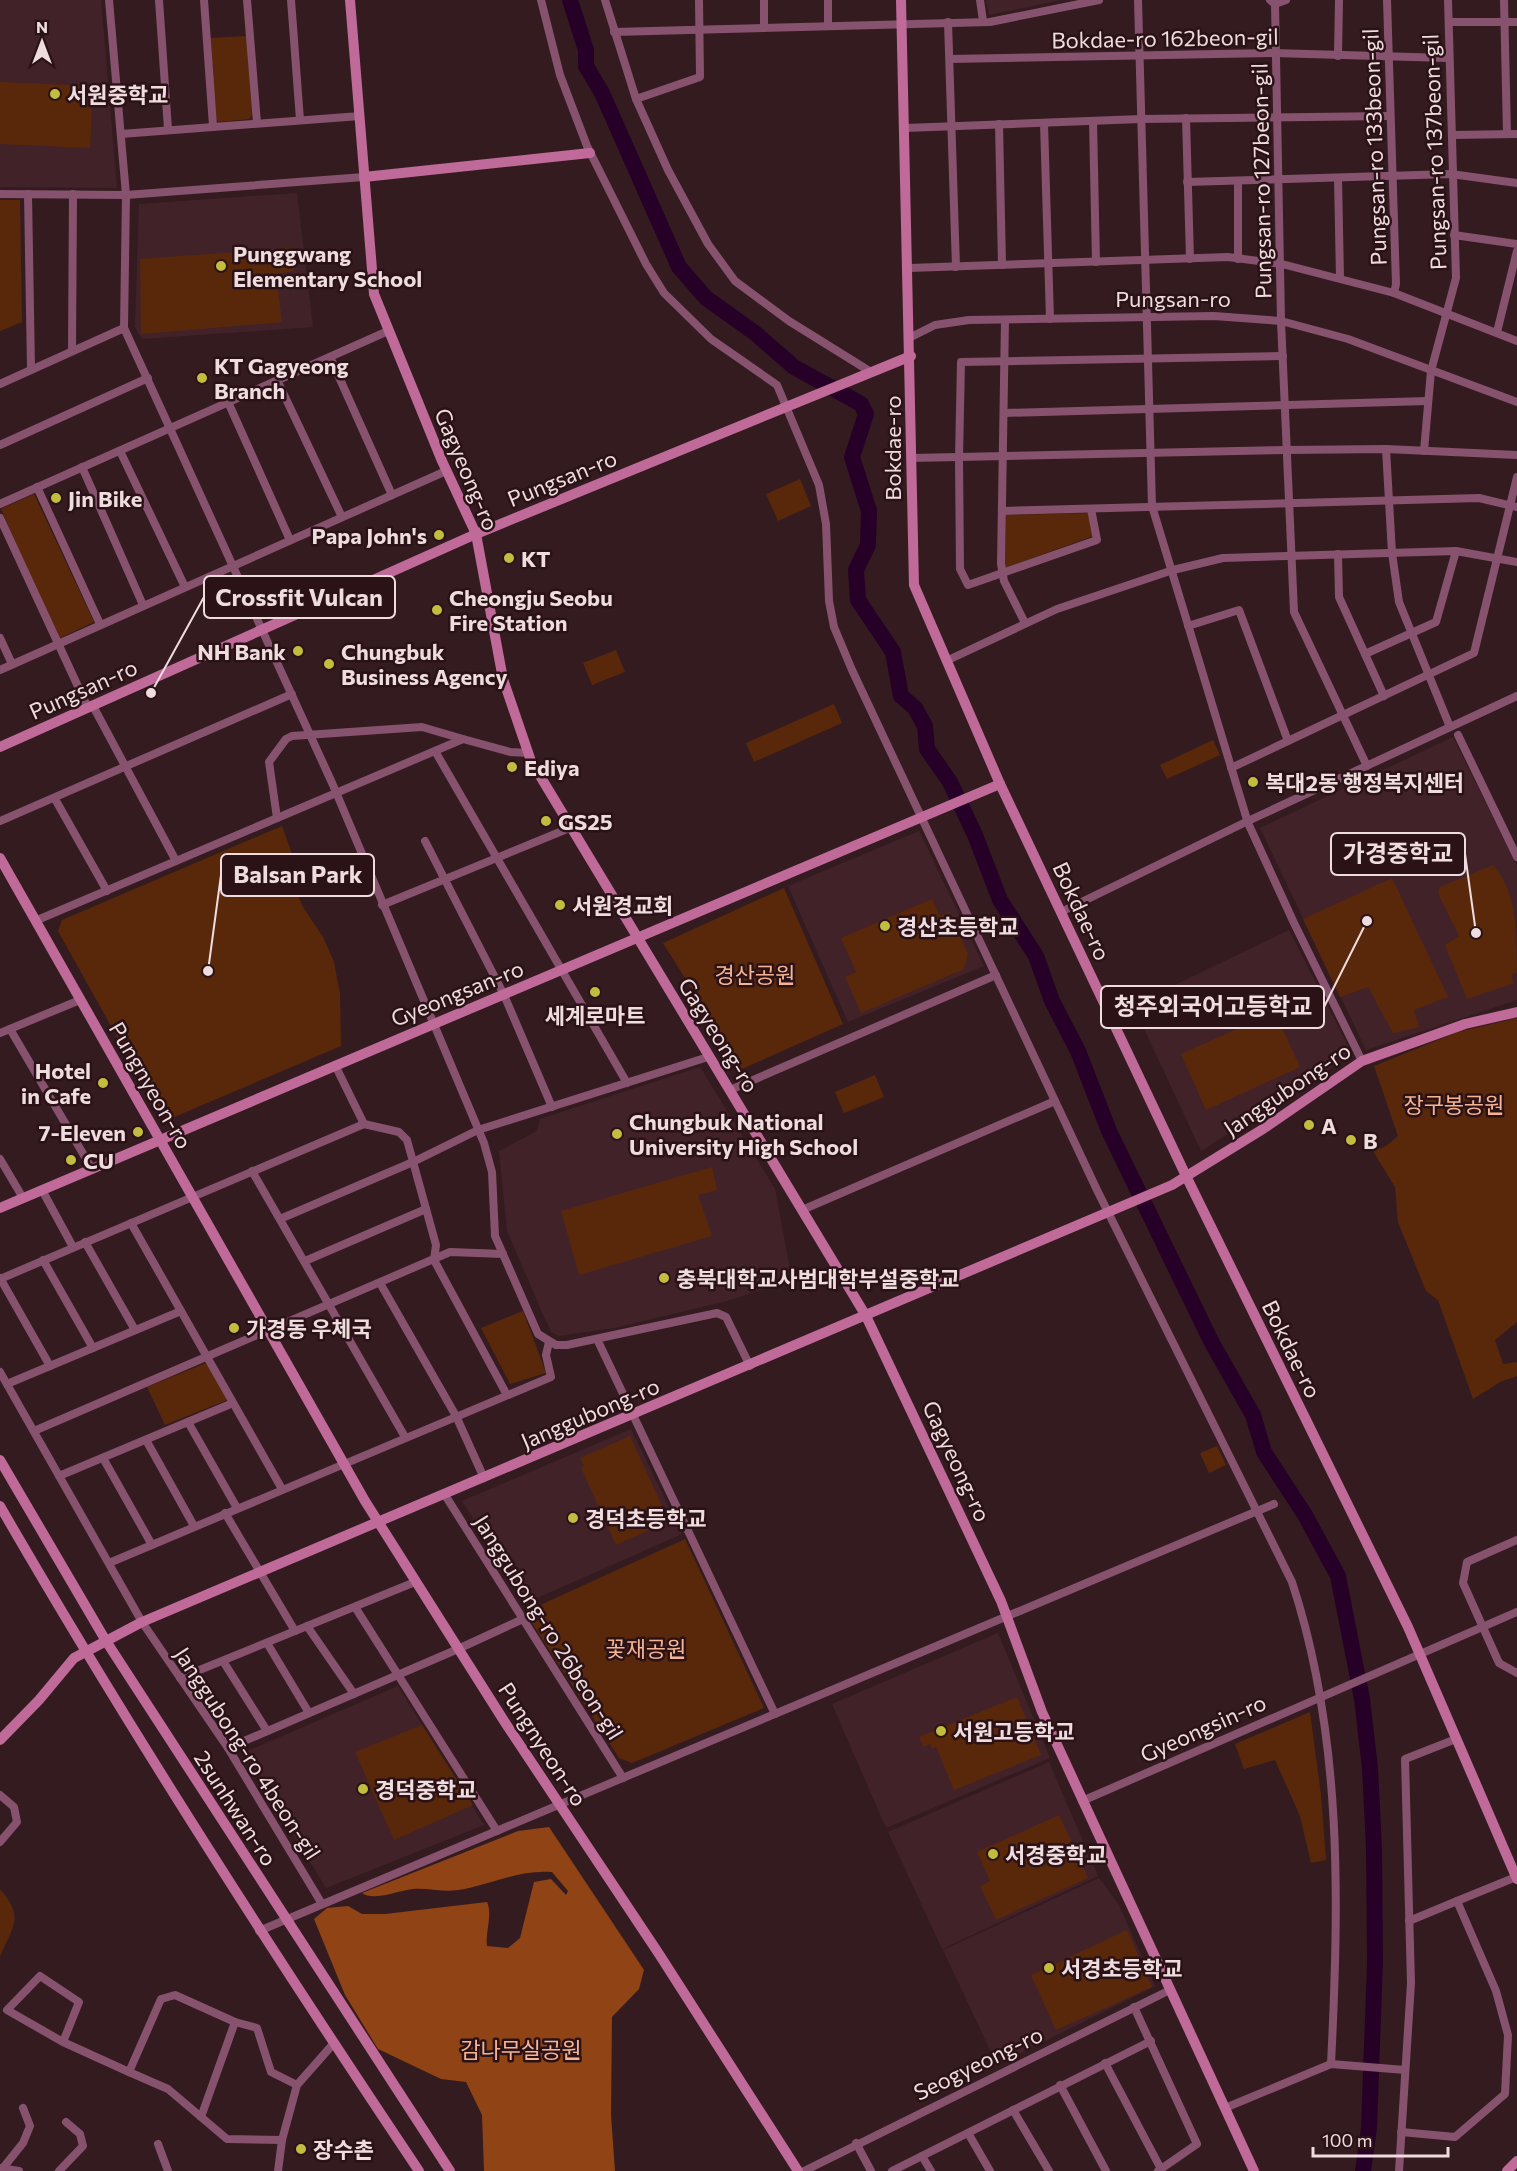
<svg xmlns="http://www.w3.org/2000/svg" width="1517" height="2171" font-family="Commissioner,'Noto Sans KR',sans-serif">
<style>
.built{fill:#422229}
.green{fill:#59280b}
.forest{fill:#904314}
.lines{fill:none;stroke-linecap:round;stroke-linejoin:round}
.river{stroke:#270028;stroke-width:16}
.street{stroke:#87526e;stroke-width:8}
.secondary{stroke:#bf6a98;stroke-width:10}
.poi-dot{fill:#c2bd3f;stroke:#2a1217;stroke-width:2}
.labels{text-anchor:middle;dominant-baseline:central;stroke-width:5;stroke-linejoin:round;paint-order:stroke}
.street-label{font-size:22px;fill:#eedcde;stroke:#2a1217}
.poi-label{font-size:22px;font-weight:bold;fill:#eedcde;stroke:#2a1217;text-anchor:start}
.park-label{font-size:22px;fill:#f5b493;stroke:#2a1217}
.leader{fill:none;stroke:#eedcde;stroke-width:2}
.callout-dot{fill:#eedcde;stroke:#2a1217;stroke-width:2}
.callout{fill:#2a1217;stroke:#eedcde;stroke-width:2}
.callout-label{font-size:24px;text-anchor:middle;font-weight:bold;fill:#eedcde}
</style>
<rect width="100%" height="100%" fill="#341b20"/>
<g class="built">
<polygon points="0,0 101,0 117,188 0,187"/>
<polygon points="986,0 1061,0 989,15"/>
<polygon points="297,193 313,327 142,339 135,327 139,204"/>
<polygon points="1453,737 1517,866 1517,1000 1366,1050 1260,828"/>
<polygon points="919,831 984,966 848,1022 788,886"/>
<polygon points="1289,930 1352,1054 1201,1151 1133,1005"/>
<polygon points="700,1067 775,1189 792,1280 727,1301 614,1328 559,1336 551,1332 545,1319 507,1231 499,1151 537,1131 540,1119"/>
<polygon points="631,1429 682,1534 526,1603 462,1501"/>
<polygon points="998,1633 1050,1758 886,1828 832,1704"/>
<polygon points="398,1686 484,1825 326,1888 243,1753"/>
<polygon points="1049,1762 1098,1876 942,1949 888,1832"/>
<polygon points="1099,1878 1119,1905 1155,1986 997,2065 943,1950"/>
</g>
<g class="green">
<polygon points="247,36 252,115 249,119 219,122 215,119 210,38"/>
<polygon points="0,82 93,86 90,148 0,144"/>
<polygon points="0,200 20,200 22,322 0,331"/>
<polygon points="291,248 294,271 276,274 282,322 141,334 140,259"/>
<polygon points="800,479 811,506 778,521 766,494"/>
<polygon points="34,494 94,622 58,639 1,509"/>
<polygon points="1088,513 1093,536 1005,568 1006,515"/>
<polygon points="616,650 625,672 592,685 583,663"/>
<polygon points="834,704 842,723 754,762 746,743"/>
<polygon points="1213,740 1220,755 1167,779 1160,765"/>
<polygon points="282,826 291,851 293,885 303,907 323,937 334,962 340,994 341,1046 172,1118 160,1114 58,931 62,920"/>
<path d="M1493,865c24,26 24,69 24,107l-6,3 3,8 -47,16 -22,-54 14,-9 -21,-43 2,-6z"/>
<polygon points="1392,878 1448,997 1414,1010 1419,1027 1393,1033 1368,987 1340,997 1303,919"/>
<polygon points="784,888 843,1024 742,1069 663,943"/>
<polygon points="932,899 940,916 950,912 968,954 964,969 861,1013 845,977 856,972 841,938"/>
<polygon points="1275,1012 1300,1067 1206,1110 1181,1054"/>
<polygon points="1517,1018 1517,1322 1495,1340 1503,1364 1517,1362 1517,1376 1500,1382 1473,1399 1438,1300 1426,1291 1398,1222 1395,1187 1373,1151 1386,1146 1398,1136 1374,1066 1458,1032"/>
<polygon points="875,1075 884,1097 844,1113 835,1092"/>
<polygon points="712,1167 717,1190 698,1195 712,1236 579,1275 561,1211"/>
<polygon points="523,1311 546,1373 510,1384 481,1328"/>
<polygon points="206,1363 227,1400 165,1425 147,1387"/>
<polygon points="630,1436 669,1521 616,1545 581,1468 584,1466 580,1458"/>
<polygon points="1217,1446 1226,1465 1209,1473 1200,1453"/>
<polygon points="685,1539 764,1708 632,1763 619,1758 525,1612"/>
<polygon points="1017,1697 1041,1755 954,1790 936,1747 932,1749 930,1744 923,1747 919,1737"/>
<polygon points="1310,1712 1321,1795 1326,1860 1311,1863 1300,1816 1275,1760 1244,1769 1235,1744"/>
<polygon points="422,1725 473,1805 394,1840 355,1752"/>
<polygon points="1059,1815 1088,1878 996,1920 980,1886 990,1881 977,1852"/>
<path d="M0,1889c25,29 13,36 0,68z"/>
<polygon points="1127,1930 1152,1987 1056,2030 1031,1975"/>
</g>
<path class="forest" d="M549,1827l95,143 -5,19 -27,28 -1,98 4,56h-131l-2,-56 -16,-33 -25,-3 -63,-30 -33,-54 -31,-76 13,-11 21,-2 14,8h23l102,-12c6,13 -2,30 0,44l21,2 12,-10 14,-56 17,-3 15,16 2,-4 -16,-19c-32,-3 -62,13 -94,18 -17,3 -34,-4 -51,0 -12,2 -35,11 -45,3l156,-62z"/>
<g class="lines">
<polyline class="river" points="570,0 586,50 586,66 602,93 679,267 706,298 755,333 794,367 861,404 866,414 852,457 869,511 868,545 856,570 858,600 893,652 901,696 915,708 925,726 927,749 950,782 975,835 1000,900 1036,956 1052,1001 1078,1051 1109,1131 1212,1343 1253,1415 1264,1452 1305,1515 1338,1576 1362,1699 1370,1768 1374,1848 1375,1962 1369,2128 1363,2171"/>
<g class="street">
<polyline points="109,0 126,195 124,328 333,785 484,1143 492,1172 495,1236 538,1334 556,1345 567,1345 717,1313 726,1317 750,1366"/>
<polyline points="159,0 168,129"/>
<polyline points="204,0 213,126"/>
<polyline points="247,0 257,123"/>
<polyline points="291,0 300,120"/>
<path d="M541,0l19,75 27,71 59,118 18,29 47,46 66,46 42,100 7,39 3,77 5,26 18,43 245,520 195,392c51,155 47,321 39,482"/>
<polyline points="605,0 636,99 668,170 708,244 735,281 789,321 871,372"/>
<polyline points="764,0 764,28"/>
<polyline points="828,0 828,26"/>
<polyline points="980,0 983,21"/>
<polyline points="1138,0 1152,506 1248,823 1294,923 1362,1061"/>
<polyline points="1270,0 1275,4 1286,0"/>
<polyline points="1387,0 1396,284 1394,293"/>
<polyline points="1504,0 1507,134"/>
<polyline points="1275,4 1281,321 1294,612 1367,766"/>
<polyline points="948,22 956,267"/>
<polyline points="1449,22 1517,22"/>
<polyline points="614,32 990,22 1099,0"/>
<polyline points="1338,56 1339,0"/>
<polyline points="950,59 1273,53 1448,58"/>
<polyline points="636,99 700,77 699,0"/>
<polyline points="1186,118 1190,259"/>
<polyline points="1093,121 1096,262"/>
<polyline points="1044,123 1050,319"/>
<polyline points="999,124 1002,265"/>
<polyline points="905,128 1141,119 1390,116"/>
<polyline points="121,134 360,116"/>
<polyline points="1452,135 1517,134"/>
<polyline points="1338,178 1340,278"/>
<polyline points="1238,181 1238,259"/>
<polyline points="1187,182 1451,174 1517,183"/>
<polyline points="0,194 126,195 364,177"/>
<polyline points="28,194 31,369"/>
<polyline points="1454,235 1517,244"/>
<polyline points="909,268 1228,257 1282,264 1394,293 1517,341"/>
<polyline points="1005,320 1001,564 1004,581 1025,623"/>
<polyline points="1497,332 1517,251"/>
<polyline points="911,337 935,325 969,320 1214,316 1281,321 1348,339 1517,402"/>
<polyline points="72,350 73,194"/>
<polyline points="330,357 392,495"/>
<polyline points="277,380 342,517"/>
<polyline points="0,384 124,328"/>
<polyline points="228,402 290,540"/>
<polyline points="1004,413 1428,401"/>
<polyline points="0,445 148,378"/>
<polyline points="1386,449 1392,553 1399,602 1450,727"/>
<polyline points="120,451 185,587"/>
<polyline points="1424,451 1431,371 1456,278 1448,0"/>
<polyline points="911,458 1287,450 1386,449 1517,455"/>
<polyline points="82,467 143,605"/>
<polyline points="37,487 100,624"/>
<polyline points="0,504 388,331"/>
<polyline points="1091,509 1097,540 968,585 960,569 959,458 961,362 1283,356"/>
<polyline points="1002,511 1479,498 1517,507"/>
<polyline points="0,518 88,708"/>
<polyline points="1338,554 1339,597 1384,696"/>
<polyline points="1188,626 1239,610 1288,741"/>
<polyline points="0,638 12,664"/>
<polyline points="1365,654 1436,622 1456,551"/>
<polyline points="946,661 1057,609 1173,570 1223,558 1456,551 1517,562"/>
<polyline points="0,670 446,471"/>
<polyline points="93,706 176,861"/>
<polyline points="1458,735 1517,857"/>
<polyline points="435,751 627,1083"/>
<polyline points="1231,768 1474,653 1517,477"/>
<polyline points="55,799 107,891"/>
<polyline points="277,818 269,762 286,739 292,736 422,727 463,739"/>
<polyline points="0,821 292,694"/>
<polyline points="425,841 504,995 552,1107"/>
<polyline points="382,905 572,827"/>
<polyline points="1061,912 1248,821 1517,696"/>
<polyline points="35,921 463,739 510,752 529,753"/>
<polyline points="10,1029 92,1169"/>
<polyline points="0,1033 80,1000"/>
<polyline points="335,1065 364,1124 399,1132 407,1140 436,1245 434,1260 507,1395"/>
<polyline points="730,1090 996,975"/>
<polyline points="0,1159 23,1198"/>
<polyline points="252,1171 405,1437"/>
<polyline points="42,1190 73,1247"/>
<polyline points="802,1210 1055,1101"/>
<polyline points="280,1219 413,1162 478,1130 708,1057"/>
<polyline points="131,1223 282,1489"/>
<polyline points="85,1242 135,1330"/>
<polyline points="43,1260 93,1348"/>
<polyline points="305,1261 426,1209"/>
<polyline points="0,1278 50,1366"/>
<polyline points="0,1279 364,1124"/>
<polyline points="380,1283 456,1416 484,1478"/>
<polyline points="597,1339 775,1714"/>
<polyline points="0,1372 142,1622 228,1748 322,1904"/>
<polyline points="7,1384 181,1311"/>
<polyline points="188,1422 237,1508"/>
<polyline points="34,1431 450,1252 503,1254"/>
<polyline points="146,1440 194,1526"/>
<polyline points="103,1458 152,1545"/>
<polyline points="59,1476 233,1403"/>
<polyline points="445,1495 623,1778"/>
<polyline points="225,1513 295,1631"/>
<polyline points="1517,1540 1467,1562 1463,1583 1499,1663 1517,1673"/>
<polyline points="109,1563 551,1377 546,1355 549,1342"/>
<polyline points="355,1607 497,1831"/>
<polyline points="307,1626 354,1694"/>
<polyline points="267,1643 309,1713"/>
<polyline points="223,1661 267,1731"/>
<polyline points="180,1678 415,1582"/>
<polyline points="228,1748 458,1649 523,1619"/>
<polyline points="0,1795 14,1807 17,1822 0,1842"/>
<polyline points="1082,1801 1517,1612"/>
<polyline points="1457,1901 1516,1877"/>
<polyline points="259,1931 1274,1504"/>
<polyline points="1134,2007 1197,2144 1158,2171"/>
<polyline points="63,2042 79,2002 40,1976 7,2010 63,2042 129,2072"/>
<polyline points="1105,2063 1161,2169"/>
<polyline points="1060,2085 1106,2171"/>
<polyline points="1225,2108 1331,2064 1405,2070"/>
<polyline points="1013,2110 1049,2171"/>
<polyline points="201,2117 235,2022"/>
<polyline points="1401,2132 1455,2137 1505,2094 1508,2035 1496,1991 1457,1901 1409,1921"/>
<polyline points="968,2133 990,2171"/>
<polyline points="282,2140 227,2139 168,2089 129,2072 161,1999 175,1995 235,2022 257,2028 271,2072 297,2085"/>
<polyline points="856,2143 871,2171"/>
<polyline points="158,2144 168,2171"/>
<polyline points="922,2156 931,2171"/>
<polyline points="0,2168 19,2171"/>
<polyline points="3,2168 23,2143 30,2126 23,2108"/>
<polyline points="59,2171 83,2146 80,2134 66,2122"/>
<polyline points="278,2171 282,2140 297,2085 334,2043"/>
<polyline points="804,2171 1170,1990"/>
<polyline points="892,2171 1151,2041"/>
<polyline points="1399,2171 1411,1983 1405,1759 1456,1739"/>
</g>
<g class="secondary">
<polyline points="350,0 374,294 442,461 476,534 503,679 531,761 866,1316 1001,1601 1042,1712 1254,2171"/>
<polyline points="901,0 914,585 1000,784 1187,1178 1408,1627 1517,1879"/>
<polyline points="364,177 590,153"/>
<polyline points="0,747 476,534 911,356"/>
<polyline points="0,858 365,1501 506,1724 659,1954 798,2171"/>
<polyline points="0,1208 1000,784"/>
<polyline points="0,1460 106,1641 450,2171"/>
<path d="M0,1506c131,227 273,447 419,665"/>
<polyline points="0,1740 39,1700 74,1658 142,1622 1172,1185 1263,1129 1362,1061 1465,1024 1517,1012"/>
<polyline points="1507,2171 1517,2161"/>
</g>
</g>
<g class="poi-dot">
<circle cx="55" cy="94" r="6"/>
<circle cx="221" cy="266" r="6"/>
<circle cx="202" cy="378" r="6"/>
<circle cx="56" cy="498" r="6"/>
<circle cx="439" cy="535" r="6"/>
<circle cx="509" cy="558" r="6"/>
<circle cx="437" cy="610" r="6"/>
<circle cx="298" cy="651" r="6"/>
<circle cx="329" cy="664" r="6"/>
<circle cx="512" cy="767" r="6"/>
<circle cx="1253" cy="782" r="6"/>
<circle cx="546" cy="821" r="6"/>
<circle cx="560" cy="905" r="6"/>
<circle cx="885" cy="926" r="6"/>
<circle cx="595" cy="992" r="6"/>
<circle cx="103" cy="1083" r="6"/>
<circle cx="1309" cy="1125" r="6"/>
<circle cx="138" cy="1132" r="6"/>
<circle cx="617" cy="1134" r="6"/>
<circle cx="1351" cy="1140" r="6"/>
<circle cx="71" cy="1160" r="6"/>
<circle cx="664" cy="1278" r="6"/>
<circle cx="234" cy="1328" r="6"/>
<circle cx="573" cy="1518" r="6"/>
<circle cx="941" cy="1731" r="6"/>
<circle cx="363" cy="1789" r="6"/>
<circle cx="993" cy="1854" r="6"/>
<circle cx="1049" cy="1968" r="6"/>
<circle cx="301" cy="2149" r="6"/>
</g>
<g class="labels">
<g class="street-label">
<text transform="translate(1165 38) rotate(-1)">Bokdae-ro 162beon-gil</text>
<text transform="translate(1374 147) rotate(-92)">Pungsan-ro 133beon-gil</text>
<text transform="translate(1434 152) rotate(-92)">Pungsan-ro 137beon-gil</text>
<text transform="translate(1261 181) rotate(-91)">Pungsan-ro 127beon-gil</text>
<text x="1173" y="298">Pungsan-ro</text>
<text transform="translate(892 448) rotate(-90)">Bokdae-ro</text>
<text transform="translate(467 469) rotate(67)">Gagyeong-ro</text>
<text transform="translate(562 478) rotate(-22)">Pungsan-ro</text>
<text transform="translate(83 689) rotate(-24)">Pungsan-ro</text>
<text transform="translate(1082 911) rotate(65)">Bokdae-ro</text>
<text transform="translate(457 993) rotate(-22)">Gyeongsan-ro</text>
<text transform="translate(719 1035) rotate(58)">Gagyeong-ro</text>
<text transform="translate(151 1085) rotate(60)">Pungnyeon-ro</text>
<text transform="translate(1287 1089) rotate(-34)">Janggubong-ro</text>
<text transform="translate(1292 1349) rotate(64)">Bokdae-ro</text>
<text transform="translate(590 1413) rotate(-23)">Janggubong-ro</text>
<text transform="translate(957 1461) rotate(65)">Gagyeong-ro</text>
<text transform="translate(549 1627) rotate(58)">Janggubong-ro 26beon-gil</text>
<text transform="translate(1203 1728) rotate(-24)">Gyeongsin-ro</text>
<text transform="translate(543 1744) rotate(57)">Pungnyeon-ro</text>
<text transform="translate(248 1753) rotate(57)">Janggubong-ro 4beon-gil</text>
<text transform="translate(236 1808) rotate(57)">2sunhwan-ro</text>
<text transform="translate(978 2063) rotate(-26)">Seogyeong-ro</text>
</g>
<g class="poi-label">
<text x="67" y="94">서원중학교</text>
<text x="233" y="253">Punggwang<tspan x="233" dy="25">Elementary School</tspan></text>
<text x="214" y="365">KT Gagyeong<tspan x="214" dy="25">Branch</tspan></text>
<text x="68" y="498">Jin Bike</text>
<text x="427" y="535" text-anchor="end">Papa John's</text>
<text x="521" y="558">KT</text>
<text x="449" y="597">Cheongju Seobu<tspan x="449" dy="25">Fire Station</tspan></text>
<text x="286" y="651" text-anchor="end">NH Bank</text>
<text x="341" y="651">Chungbuk<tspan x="341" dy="25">Business Agency</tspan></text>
<text x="524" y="767">Ediya</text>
<text x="1265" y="782">복대2동 행정복지센터</text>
<text x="558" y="821">GS25</text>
<text x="572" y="905">서원경교회</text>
<text x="897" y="926">경산초등학교</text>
<text x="595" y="1015" text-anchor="middle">세계로마트</text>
<text x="91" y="1070" text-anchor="end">Hotel<tspan x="91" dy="25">in Cafe</tspan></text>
<text x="629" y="1121">Chungbuk National<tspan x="629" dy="25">University High School</tspan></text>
<text x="1321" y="1125">A</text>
<text x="126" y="1132" text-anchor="end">7-Eleven</text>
<text x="1363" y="1140">B</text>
<text x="83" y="1160">CU</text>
<text x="676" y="1278">충북대학교사범대학부설중학교</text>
<text x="246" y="1328">가경동 우체국</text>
<text x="585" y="1518">경덕초등학교</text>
<text x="953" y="1731">서원고등학교</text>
<text x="375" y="1789">경덕중학교</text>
<text x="1005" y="1854">서경중학교</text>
<text x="1061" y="1968">서경초등학교</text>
<text x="313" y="2149">장수촌</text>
</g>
<g class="park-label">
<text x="755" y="974">경산공원</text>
<text x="1454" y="1104">장구봉공원</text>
<text x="646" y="1648">꽃재공원</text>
<text x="521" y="2049">감나무실공원</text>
</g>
</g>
<path class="leader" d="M151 693L204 597M1476 933L1465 854M208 971L221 875M1367 921L1324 1007"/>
<g class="callout-dot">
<circle cx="151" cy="693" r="6"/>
<circle cx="1476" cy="933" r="6"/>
<circle cx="208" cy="971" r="6"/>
<circle cx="1367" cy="921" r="6"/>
</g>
<g class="callout">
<rect x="204" y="576" width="191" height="42" rx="6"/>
<rect x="1331" y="833" width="134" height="42" rx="6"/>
<rect x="221" y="854" width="153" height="42" rx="6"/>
<rect x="1101" y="986" width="223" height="42" rx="6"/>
</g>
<g class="callout-label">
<text x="299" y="606">Crossfit Vulcan</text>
<text x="1398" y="862">가경중학교</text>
<text x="298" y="883">Balsan Park</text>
<text x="1213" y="1015">청주외국어고등학교</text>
</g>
<g transform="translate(42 42)" stroke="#2a1217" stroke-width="4.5" paint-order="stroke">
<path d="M0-4.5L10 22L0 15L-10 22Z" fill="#eedcde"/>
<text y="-9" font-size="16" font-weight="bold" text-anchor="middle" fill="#eedcde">N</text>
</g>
<path d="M1313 2147v9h135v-9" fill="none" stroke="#eedcde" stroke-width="3"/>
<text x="1322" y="2147" font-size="18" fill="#eedcde" stroke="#2a1217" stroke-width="4.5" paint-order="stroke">100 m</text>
</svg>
